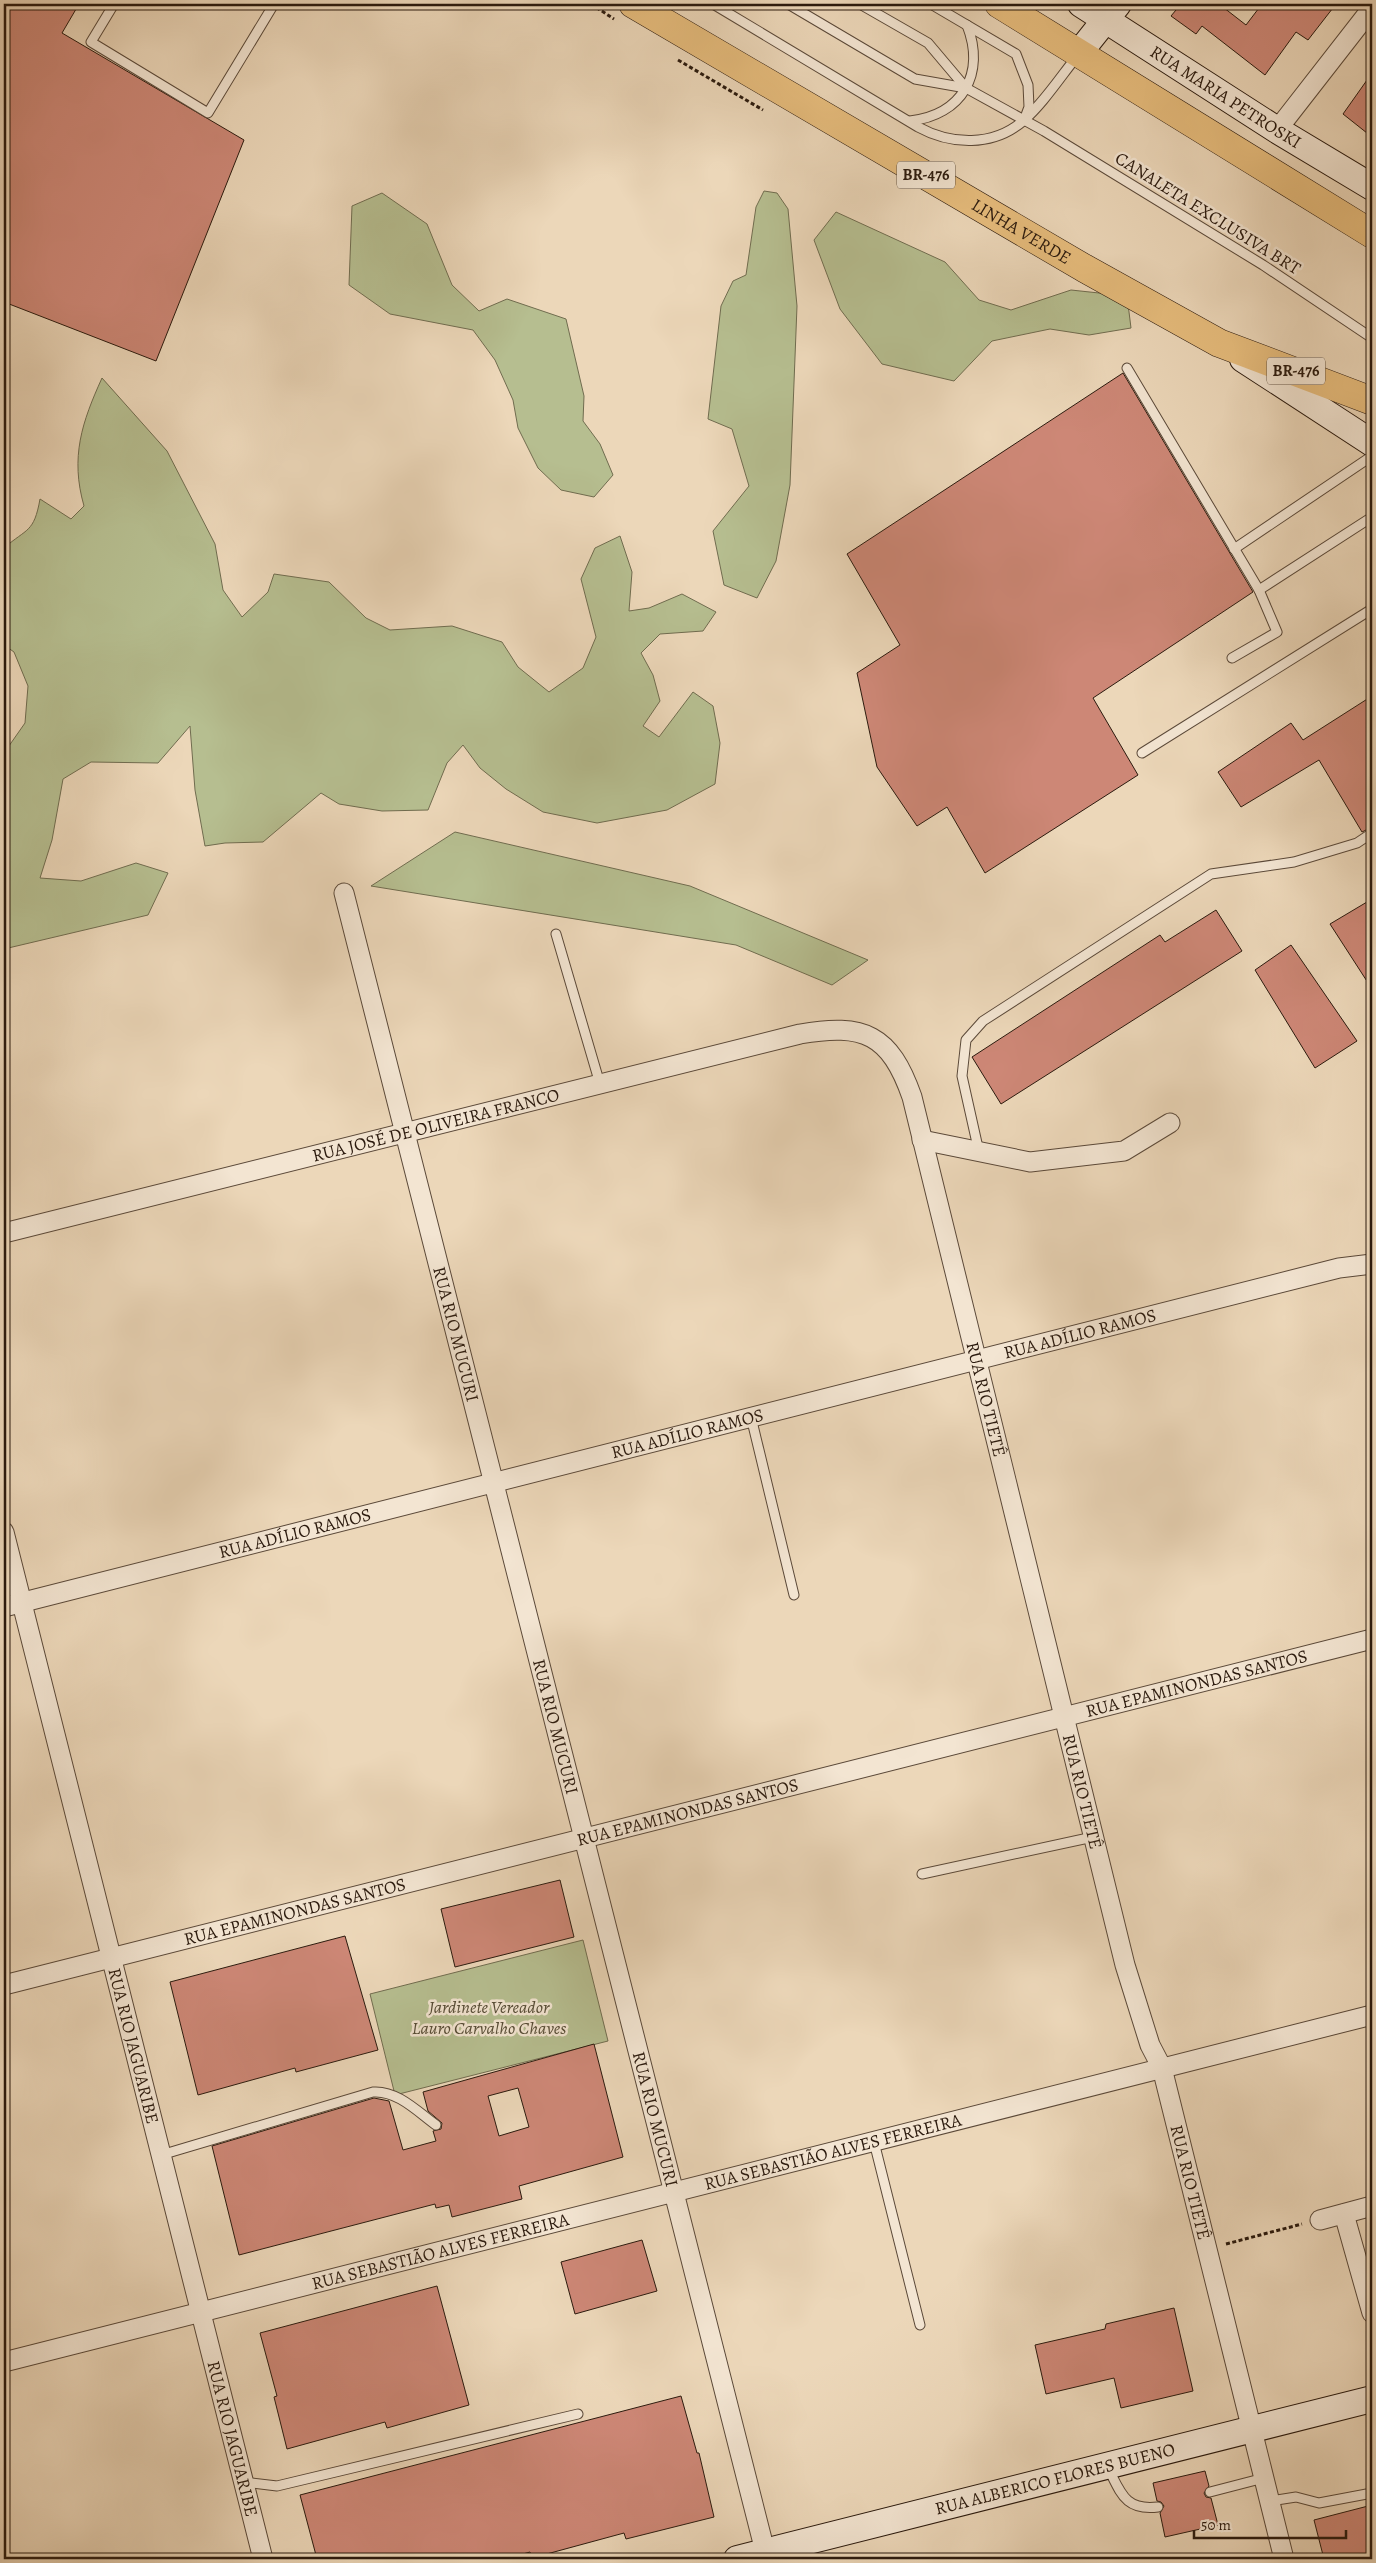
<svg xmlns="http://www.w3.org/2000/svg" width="1376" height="2563" font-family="Alegreya,serif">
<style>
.green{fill:#b6be90;stroke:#706c4f}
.building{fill:#cd8776;stroke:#2b1a0e;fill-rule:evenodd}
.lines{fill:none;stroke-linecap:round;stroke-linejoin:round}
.lane-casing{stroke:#5b4939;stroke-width:11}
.street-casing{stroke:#5b4939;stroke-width:21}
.secondary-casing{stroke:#2b1a0e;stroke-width:28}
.highway-casing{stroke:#2b1a0e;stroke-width:29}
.path{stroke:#2b1a0e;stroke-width:3;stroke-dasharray:4 2.5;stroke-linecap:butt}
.lane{stroke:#f3e5d2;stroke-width:9}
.street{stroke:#f3e5d2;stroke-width:19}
.secondary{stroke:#f3e5d2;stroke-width:26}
.highway{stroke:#e6bc7c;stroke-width:28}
.labels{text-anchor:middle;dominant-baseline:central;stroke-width:5;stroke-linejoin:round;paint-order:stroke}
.shield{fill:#f3e5d2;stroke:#675749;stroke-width:1}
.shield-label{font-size:16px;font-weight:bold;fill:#2b1a0e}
.street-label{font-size:18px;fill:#2b1a0e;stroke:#f3e5d2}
.park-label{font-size:18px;font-style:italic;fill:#554b35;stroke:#f3e5d2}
</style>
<rect width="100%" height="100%" fill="#ecd7b9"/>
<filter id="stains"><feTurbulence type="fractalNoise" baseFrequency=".004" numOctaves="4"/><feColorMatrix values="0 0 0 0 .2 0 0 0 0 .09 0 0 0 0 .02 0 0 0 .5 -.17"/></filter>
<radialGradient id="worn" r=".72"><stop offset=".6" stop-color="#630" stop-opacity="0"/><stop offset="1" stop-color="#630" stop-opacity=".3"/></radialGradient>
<g class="green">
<polygon points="764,191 777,193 788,209 797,306 790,485 776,561 757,598 724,585 713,531 749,486 732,429 708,419 721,306 733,281 746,275 756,207"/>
<polygon points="382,193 427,224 452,285 479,311 507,299 566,319 584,396 583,421 600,444 613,475 594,497 561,490 538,468 518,428 513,400 495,360 473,330 390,314 349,285 352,206"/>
<polygon points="836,212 945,262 979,300 1011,310 1071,290 1127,296 1131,328 1089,335 1050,329 992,341 954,381 882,364 840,309 814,240"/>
<path d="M102,378l65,73 48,93 8,46 19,27 26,-25 6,-18 55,8 37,36 24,12 62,-4 50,16 16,25 31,25 34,-24 13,-31 -15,-58 14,-31 25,-12 12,36 -3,39 20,-3 33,-14 34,18 -13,19 -43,3 -19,19 12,22 7,26 -17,25 16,11 34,-45 20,14 7,37 -5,41 -48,26 -70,13 -54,-11 -37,-23 -26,-21 -17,-23 -16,18 -19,47 -46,1 -43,-7 -18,-11 -58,49 -38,1 -20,3 -10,-56 -5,-64 -32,37 -67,-1 -28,17 -11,61 -12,38 41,3 55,-18 32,10 -20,42 -144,34v-196l21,-30 3,-37 -14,-34 -10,-7v-97c23,-20 30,-15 36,-49l31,20 13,-13c-14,-49 -2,-84 18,-128z"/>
<polygon points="455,832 690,886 868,960 832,985 736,945 371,886"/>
<polygon points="583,1940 608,2041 395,2095 370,1994"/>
</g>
<g class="building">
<polygon points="4,4 79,4 62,33 244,140 156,361 4,302"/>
<polygon points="1181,4 1219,4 1246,25 1262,4 1336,4 1308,40 1296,32 1265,75 1202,26 1196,34 1171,16"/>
<polygon points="1372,73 1372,137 1343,114"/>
<polygon points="1123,373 1253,592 1093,698 1138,775 985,873 947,807 917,826 877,767 857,673 900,645 847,554"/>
<polygon points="1372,696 1372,827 1362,832 1319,760 1241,807 1218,772 1291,723 1303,740"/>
<polygon points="1372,899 1372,989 1330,924"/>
<polygon points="1216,910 1242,951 1001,1104 972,1057 1160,935 1165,942"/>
<polygon points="1291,945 1357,1041 1315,1068 1255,970"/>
<polygon points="560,1880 574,1937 455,1967 441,1909"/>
<polygon points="345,1936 378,2050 296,2072 295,2068 198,2095 170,1982"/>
<path d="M594,2044l29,113 -104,29 3,13 -70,18 -3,-12 -13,3 -1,-4 -196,51 -27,-109 162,-48 15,3 14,49 33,-9 -3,-10 8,-2 1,-6 -14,-12 -5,-19zM518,2088l11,39 -30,9 -11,-40z"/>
<polygon points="642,2240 657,2291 575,2314 561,2262"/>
<polygon points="437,2286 469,2405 387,2428 385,2422 287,2449 274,2397 277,2396 260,2333"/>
<polygon points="1174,2308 1193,2391 1121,2408 1114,2378 1046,2394 1035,2345 1105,2329 1106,2324"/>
<polygon points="681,2396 697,2453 699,2453 714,2517 626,2539 624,2533 532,2558 530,2552 505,2559 317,2559 300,2495"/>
<polygon points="1205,2471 1209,2486 1204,2493 1206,2497 1211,2498 1218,2525 1165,2537 1160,2513 1164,2506 1161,2502 1157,2501 1153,2483"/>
<polygon points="1372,2505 1372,2559 1324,2559 1314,2520"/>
</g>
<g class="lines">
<g class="lane-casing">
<g id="lane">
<polyline points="114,4 91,42 208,113 274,4"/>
<path d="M713,4l205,123c33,18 75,20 105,-6 20,-17 38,-45 55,-66"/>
<polyline points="788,4 915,79 966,88 1044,131 1263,265 1372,338"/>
<polyline points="860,4 928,43 966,88"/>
<polyline points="931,4 1016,54 1028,85 1029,107 1026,115"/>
<path d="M910,121c52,-6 76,-47 57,-96"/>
<polyline points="1127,368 1259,590 1277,632 1232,658"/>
<polyline points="1234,549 1372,456"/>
<polyline points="1259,590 1372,517"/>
<polyline points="1142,753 1372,609"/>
<polyline points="556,934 600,1084"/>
<polyline points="979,1152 962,1076 966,1040 983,1021 1211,874 1294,862 1357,843 1372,833"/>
<polyline points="751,1417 794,1595"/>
<polyline points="922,1874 1093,1837"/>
<polyline points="874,2142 920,2325"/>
<path d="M161,2155l212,-63c24,-2 45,20 63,33"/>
<path d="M1108,2468c13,25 17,43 50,39"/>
<polyline points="244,2482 277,2486 578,2414"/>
<polyline points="1210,2492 1264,2478"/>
<polyline points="1270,2501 1296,2497 1319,2503 1372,2493"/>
</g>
</g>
<g class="street-casing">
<g id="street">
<polyline points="1277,130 1372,8"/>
<path id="s1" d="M344,893l423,1666"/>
<polyline points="922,1140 1030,1162 1124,1151 1170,1123"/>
<path id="s2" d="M4,1233l796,-199c64,-11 90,0 112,63l213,868 25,80 12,23 122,491"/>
<path id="s3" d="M4,1532l259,1027"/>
<path id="s4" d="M4,1607l1335,-339 33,-4"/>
<path id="s5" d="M4,1985l1368,-346"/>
<polyline points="1344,2214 1372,2313"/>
<polyline points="1320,2220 1372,2206"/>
<path id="s6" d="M4,2362l1368,-347"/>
</g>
</g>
<g class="secondary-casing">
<g id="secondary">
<path id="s7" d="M1081,4l196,126 95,57"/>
<polyline points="1079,53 1118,4"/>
<polyline points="1243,359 1372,443"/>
<path id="s8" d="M737,2559l635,-160"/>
</g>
</g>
<g class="highway-casing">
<g id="highway">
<path id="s9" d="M633,4l451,264 135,75 153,58"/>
<polyline points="999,4 1372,234"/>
</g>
</g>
<g class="path">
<polyline points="591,4 614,19"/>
<polyline points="678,60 763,110"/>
<polyline points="1226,2244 1302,2224"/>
</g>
<use href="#lane" class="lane"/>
<use href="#street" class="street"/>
<use href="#secondary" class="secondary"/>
<use href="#highway" class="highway"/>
</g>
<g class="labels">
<g class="shield">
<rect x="897" y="161.5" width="58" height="27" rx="4"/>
<rect x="1267" y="357.5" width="58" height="27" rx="4"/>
</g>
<g class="shield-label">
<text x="926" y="175">BR-476</text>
<text x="1296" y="371">BR-476</text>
</g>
<g class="street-label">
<text stroke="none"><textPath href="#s7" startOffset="172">RUA MARIA PETROSKI</textPath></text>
<text transform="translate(1208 213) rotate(32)">CANALETA EXCLUSIVA BRT</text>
<text stroke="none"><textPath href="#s9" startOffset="450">LINHA VERDE</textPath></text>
<text stroke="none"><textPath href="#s2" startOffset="445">RUA JOSÉ DE OLIVEIRA FRANCO</textPath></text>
<text stroke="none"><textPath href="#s1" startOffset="455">RUA RIO MUCURI</textPath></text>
<text stroke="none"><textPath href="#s4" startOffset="1110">RUA ADÍLIO RAMOS</textPath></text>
<text stroke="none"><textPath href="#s2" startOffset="1278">RUA RIO TIETÊ</textPath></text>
<text stroke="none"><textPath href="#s4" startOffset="705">RUA ADÍLIO RAMOS</textPath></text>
<text stroke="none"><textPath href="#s4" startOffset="300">RUA ADÍLIO RAMOS</textPath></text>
<text stroke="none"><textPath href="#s5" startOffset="1230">RUA EPAMINONDAS SANTOS</textPath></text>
<text stroke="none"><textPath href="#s1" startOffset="860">RUA RIO MUCURI</textPath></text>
<text stroke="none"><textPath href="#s2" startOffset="1682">RUA RIO TIETÊ</textPath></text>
<text stroke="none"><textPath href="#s5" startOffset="705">RUA EPAMINONDAS SANTOS</textPath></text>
<text stroke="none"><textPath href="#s5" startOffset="300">RUA EPAMINONDAS SANTOS</textPath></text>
<text stroke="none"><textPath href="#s3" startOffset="530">RUA RIO JAGUARIBE</textPath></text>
<text stroke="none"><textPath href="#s1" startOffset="1265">RUA RIO MUCURI</textPath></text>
<text stroke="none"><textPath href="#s6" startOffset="855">RUA SEBASTIÃO ALVES FERREIRA</textPath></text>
<text stroke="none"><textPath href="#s2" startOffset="2088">RUA RIO TIETÊ</textPath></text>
<text stroke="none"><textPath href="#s6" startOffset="450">RUA SEBASTIÃO ALVES FERREIRA</textPath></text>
<text stroke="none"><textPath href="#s3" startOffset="935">RUA RIO JAGUARIBE</textPath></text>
<text stroke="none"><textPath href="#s8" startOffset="328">RUA ALBERICO FLORES BUENO</textPath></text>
</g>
<g class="park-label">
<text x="489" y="2007">Jardinete Vereador<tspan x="489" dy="21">Lauro Carvalho Chaves</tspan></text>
</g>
</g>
<rect width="1376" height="2563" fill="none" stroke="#ecd7b9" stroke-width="20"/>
<rect x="5" y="5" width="1366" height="2553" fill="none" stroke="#2b1a0e" stroke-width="2.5"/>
<rect x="10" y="10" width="1356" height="2543" fill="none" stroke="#2b1a0e"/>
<path d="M1194 2530v8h152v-8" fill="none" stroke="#2b1a0e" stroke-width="2.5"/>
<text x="1201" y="2530" font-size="15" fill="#2b1a0e" stroke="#f3e5d2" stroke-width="4" paint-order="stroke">50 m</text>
<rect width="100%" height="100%" filter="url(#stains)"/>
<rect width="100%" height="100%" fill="url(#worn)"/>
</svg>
